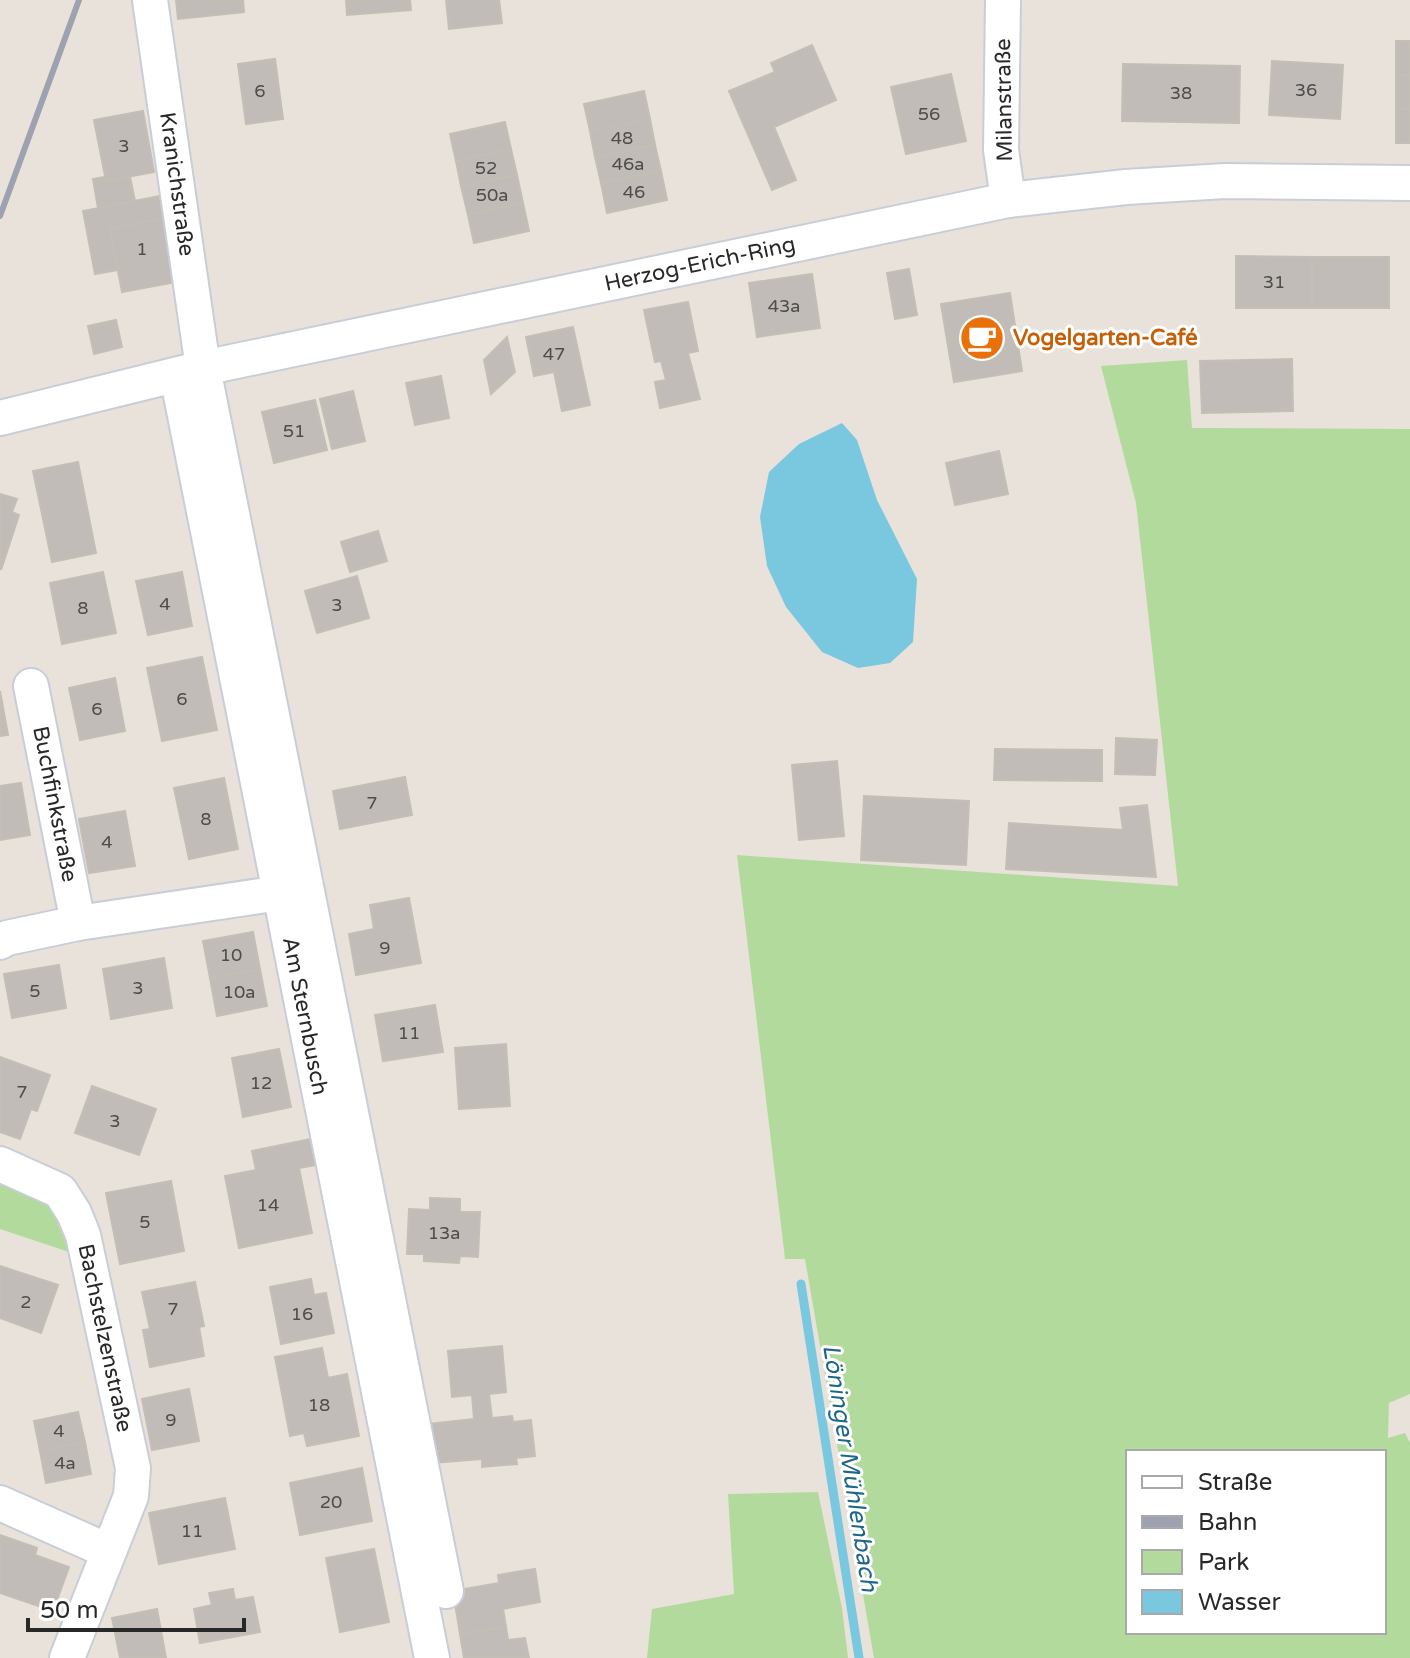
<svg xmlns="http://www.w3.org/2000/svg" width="1410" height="1658" font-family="'Varela Round',sans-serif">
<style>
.green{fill:#b3da9d;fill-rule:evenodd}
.water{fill:#79c8e0}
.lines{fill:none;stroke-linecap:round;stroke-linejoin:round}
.stream{stroke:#79c8e0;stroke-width:9}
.building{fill:#c1bcb7;stroke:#c4beb5;stroke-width:2}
.street-casing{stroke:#c9cdd8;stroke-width:38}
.street{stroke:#fff;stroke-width:34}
.rail{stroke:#9ea2b0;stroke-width:6}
.labels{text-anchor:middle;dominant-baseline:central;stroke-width:6;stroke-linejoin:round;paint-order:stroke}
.number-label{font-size:18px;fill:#4e4d4c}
.street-label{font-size:22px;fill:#282828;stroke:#fff}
.food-label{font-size:22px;font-weight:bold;fill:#c56008;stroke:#fff;text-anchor:start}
.water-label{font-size:24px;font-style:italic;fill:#1c6688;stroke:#fff}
</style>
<rect width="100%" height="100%" fill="#e9e2db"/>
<g class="green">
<path d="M1187,360l5,68 218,1v965l-21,9 -1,35 17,-5 5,10v215h-536l-69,-399h-20l-48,-404 441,31 -42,-383 -35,-137zM1128,1452h256v180h-256z"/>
<polygon points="0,1179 29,1189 61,1217 72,1253 0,1229"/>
<polygon points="818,1492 842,1608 848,1658 647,1658 652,1609 734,1594 728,1494"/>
</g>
<polygon class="water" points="842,423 857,440 877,500 917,579 913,642 890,663 858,668 822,652 786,607 767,566 760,517 769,472 799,444"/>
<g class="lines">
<polyline class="stream" points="801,1284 859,1658"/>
</g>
<g class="building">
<polygon points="176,0 243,0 244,12 178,19"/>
<polygon points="346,0 410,0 411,10 347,15"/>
<polygon points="446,0 499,0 502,23 449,29"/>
<rect x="1396" y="41" width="14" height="34"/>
<polygon points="812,45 836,100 774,127 796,180 772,190 729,91 775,72 771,63"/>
<polygon points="275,59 283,119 246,124 238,64"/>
<polygon points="1272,61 1343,65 1340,119 1269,115"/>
<polygon points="1123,64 1240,66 1239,123 1122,121"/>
<polygon points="951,74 966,141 906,154 891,87"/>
<rect x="1396" y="75" width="14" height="34"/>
<polygon points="644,91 650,119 590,131 584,104"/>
<rect x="1396" y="109" width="14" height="34"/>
<polygon points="143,111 154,172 106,181 94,120"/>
<polygon points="650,119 655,145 595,157 590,131"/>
<polygon points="505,122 511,149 456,161 450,134"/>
<polygon points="655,145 661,171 601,183 595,157"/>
<polygon points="511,149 517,175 461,186 456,161"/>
<polygon points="661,171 667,200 607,213 601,183"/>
<polygon points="517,175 523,203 468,215 461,186"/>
<polygon points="105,177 106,181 130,177 135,201 98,208 93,179"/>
<polygon points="160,196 165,218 110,229 118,270 95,274 83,211"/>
<polygon points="523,203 529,231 474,243 468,215"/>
<polygon points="165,218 176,282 122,292 110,229"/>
<polygon points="1236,256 1312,257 1312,308 1236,308"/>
<rect x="1312" y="257" width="77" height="51"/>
<polygon points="909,269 917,315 895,319 887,273"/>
<polygon points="812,274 820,328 757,337 749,283"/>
<polygon points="1010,293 1022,371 954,382 941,304"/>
<polygon points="688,302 698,351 688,353 700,399 660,408 655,382 666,380 661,361 655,362 644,310"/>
<polygon points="116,320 122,347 94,354 88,326"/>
<polygon points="573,327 590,405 562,411 554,372 534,376 526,337"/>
<polygon points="507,337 515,372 491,394 484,360"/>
<polygon points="1292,359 1293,411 1202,413 1200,361"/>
<polygon points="441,376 449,418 415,425 406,383"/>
<polygon points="353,391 365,441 332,449 320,399"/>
<polygon points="315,400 327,450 274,463 262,412"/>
<polygon points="999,451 1008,494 955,505 946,463"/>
<polygon points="78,462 96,553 52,562 33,471"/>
<polygon points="0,494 17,499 12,512 19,515 1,570"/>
<polygon points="378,531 387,561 350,572 341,542"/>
<polygon points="103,572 116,633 62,644 50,583"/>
<polygon points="182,572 192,626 148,635 136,581"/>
<polygon points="357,576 369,618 317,633 305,591"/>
<polygon points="202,657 217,730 162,741 147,668"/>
<polygon points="115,678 125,731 80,740 69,688"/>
<polygon points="0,691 8,735 0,736"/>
<polygon points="1116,738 1157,740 1155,775 1115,774"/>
<polygon points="995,749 1102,750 1102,781 994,780"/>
<polygon points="837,761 844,836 799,840 792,765"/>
<polygon points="405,777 412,815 340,829 333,791"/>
<polygon points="224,778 238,849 189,859 174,788"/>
<polygon points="21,783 30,835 0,840 0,786"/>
<polygon points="864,796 969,801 966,865 861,860"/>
<polygon points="1147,805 1156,877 1006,869 1009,823 1123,830 1120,808"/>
<polygon points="125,811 135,866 89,873 79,819"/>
<polygon points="409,898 421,963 356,975 349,934 374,929 370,905"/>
<polygon points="253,932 260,969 210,978 203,941"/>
<polygon points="164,958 172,1008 111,1019 103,969"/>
<polygon points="59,965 66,1008 12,1018 4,974"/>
<polygon points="260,969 267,1006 217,1016 210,978"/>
<polygon points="435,1005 443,1052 383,1061 375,1015"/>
<polygon points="506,1044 510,1106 459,1109 455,1048"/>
<polygon points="279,1049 291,1107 243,1117 232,1058"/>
<polygon points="0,1057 50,1075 37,1111 31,1109 20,1139 0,1132"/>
<polygon points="92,1086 156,1109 139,1155 75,1133"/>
<polygon points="311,1139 316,1165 299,1168 312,1233 239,1248 225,1176 256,1170 252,1151"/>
<polygon points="171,1181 184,1251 120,1264 106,1193"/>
<polygon points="430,1198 460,1199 460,1212 480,1212 478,1257 460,1256 459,1263 424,1261 424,1254 407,1254 409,1209 430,1210"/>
<polygon points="0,1266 58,1285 41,1333 0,1318"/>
<polygon points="311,1279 314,1295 326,1293 334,1333 281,1344 270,1287"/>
<polygon points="195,1282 204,1326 199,1327 204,1356 150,1367 143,1330 150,1329 142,1292"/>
<polygon points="502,1346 506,1392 489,1394 492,1418 512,1416 513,1422 531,1420 535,1456 516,1458 517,1464 482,1467 482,1459 433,1463 429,1424 474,1419 472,1395 452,1397 448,1351"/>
<polygon points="322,1348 328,1378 347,1374 359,1436 307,1446 304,1433 290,1436 275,1357"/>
<polygon points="189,1389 199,1441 152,1450 142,1399"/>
<polygon points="78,1412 85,1442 40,1451 34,1421"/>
<polygon points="85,1442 91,1474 46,1483 40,1451"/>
<polygon points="362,1468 372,1521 300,1535 290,1483"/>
<polygon points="225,1498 235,1549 159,1564 149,1513"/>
<polygon points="0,1535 37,1548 35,1555 69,1567 53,1611 0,1593"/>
<polygon points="374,1549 389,1622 340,1632 326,1558"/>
<polygon points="535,1569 540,1602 503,1609 506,1627 460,1634 453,1591 499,1583 498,1575"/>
<polygon points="233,1589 235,1600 253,1597 260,1632 200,1643 194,1609 212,1605 209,1593"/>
<polygon points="157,1609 166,1658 120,1658 112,1618"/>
<polygon points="506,1627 508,1640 525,1638 529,1658 464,1658 460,1634"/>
</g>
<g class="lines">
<g class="street-casing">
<g id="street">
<polyline points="150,0 203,368 446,1591"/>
<polyline points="1003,0 1001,150 1008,200"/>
<polyline points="177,375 432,1658"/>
<polyline points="0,418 203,368 1008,200 1126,187 1225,181 1410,183"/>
<polyline points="31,686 78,923"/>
<polyline points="0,942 7,938 78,923 280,893"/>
<polyline points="0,1164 60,1191 74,1213 83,1235 133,1468 131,1496 67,1658"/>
<polyline points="0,1503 108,1551"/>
</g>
</g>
<use href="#street" class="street"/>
<polyline class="rail" points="0,216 79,0"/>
</g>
<defs>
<g id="cafe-disc" transform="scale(2.3)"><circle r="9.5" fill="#e8710a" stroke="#fff"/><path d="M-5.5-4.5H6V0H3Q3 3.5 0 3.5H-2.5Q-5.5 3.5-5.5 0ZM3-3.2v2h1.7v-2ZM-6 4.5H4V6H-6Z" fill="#fff"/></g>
</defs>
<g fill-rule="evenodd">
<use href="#cafe-disc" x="982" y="338"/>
</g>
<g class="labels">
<g class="number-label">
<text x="1306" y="90">36</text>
<text x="260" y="91">6</text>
<text x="1181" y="93">38</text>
<text x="929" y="114">56</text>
<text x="622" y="138">48</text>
<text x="124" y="146">3</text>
<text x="628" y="164">46a</text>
<text x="486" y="168">52</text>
<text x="634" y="192">46</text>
<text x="492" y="195">50a</text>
<text x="142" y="249">1</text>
<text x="1274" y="282">31</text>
<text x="784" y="306">43a</text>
<text x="554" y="354">47</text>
<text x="294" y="431">51</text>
<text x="165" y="604">4</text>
<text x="337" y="605">3</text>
<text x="83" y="608">8</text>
<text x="182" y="699">6</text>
<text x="97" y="709">6</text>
<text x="372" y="803">7</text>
<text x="206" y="819">8</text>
<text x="107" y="842">4</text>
<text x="385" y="948">9</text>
<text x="231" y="955">10</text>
<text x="138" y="988">3</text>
<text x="35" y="991">5</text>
<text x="239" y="992">10a</text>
<text x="409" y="1033">11</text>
<text x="261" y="1083">12</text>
<text x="22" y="1092">7</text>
<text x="115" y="1121">3</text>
<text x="268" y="1205">14</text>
<text x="145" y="1222">5</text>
<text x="444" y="1233">13a</text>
<text x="26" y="1302">2</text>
<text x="173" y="1309">7</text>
<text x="302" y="1314">16</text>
<text x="319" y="1405">18</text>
<text x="171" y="1420">9</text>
<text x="59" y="1431">4</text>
<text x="65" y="1463">4a</text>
<text x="331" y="1502">20</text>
<text x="192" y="1531">11</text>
</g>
<g class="street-label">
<text transform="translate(1004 100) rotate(-91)">Milanstraße</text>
<text transform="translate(177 184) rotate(82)">Kranichstraße</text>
<text transform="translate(700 264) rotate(-12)">Herzog-Erich-Ring</text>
<text transform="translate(55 804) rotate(79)">Buchfinkstraße</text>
<text transform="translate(305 1016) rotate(79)">Am Sternbusch</text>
<text transform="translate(105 1338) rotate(78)">Bachstelzenstraße</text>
</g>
<g class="food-label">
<text x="1013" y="338">Vogelgarten-Café</text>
</g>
<g class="water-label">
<text transform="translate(850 1468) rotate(81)">Löninger Mühlenbach</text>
</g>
</g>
<rect x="1126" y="1450" width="260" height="184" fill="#ffffff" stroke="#a9a9a9" stroke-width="2"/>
<rect x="1142" y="1476" width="40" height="12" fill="#ffffff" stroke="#a9a9a9" stroke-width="2"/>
<text x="1198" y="1490" font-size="24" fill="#282828">Straße</text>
<rect x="1142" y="1516" width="40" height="12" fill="#9ea2b0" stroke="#a9a9a9" stroke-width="2"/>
<text x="1198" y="1530" font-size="24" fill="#282828">Bahn</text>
<rect x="1142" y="1550" width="40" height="24" fill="#b3da9d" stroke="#a9a9a9" stroke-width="2"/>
<text x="1198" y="1570" font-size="24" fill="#282828">Park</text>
<rect x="1142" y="1590" width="40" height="24" fill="#79c8e0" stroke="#a9a9a9" stroke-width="2"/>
<text x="1198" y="1610" font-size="24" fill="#282828">Wasser</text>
<path d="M28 1618v12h216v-12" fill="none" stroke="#282828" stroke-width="4"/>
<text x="40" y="1618" font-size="24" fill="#282828" stroke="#ffffff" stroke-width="6" paint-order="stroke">50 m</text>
</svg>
